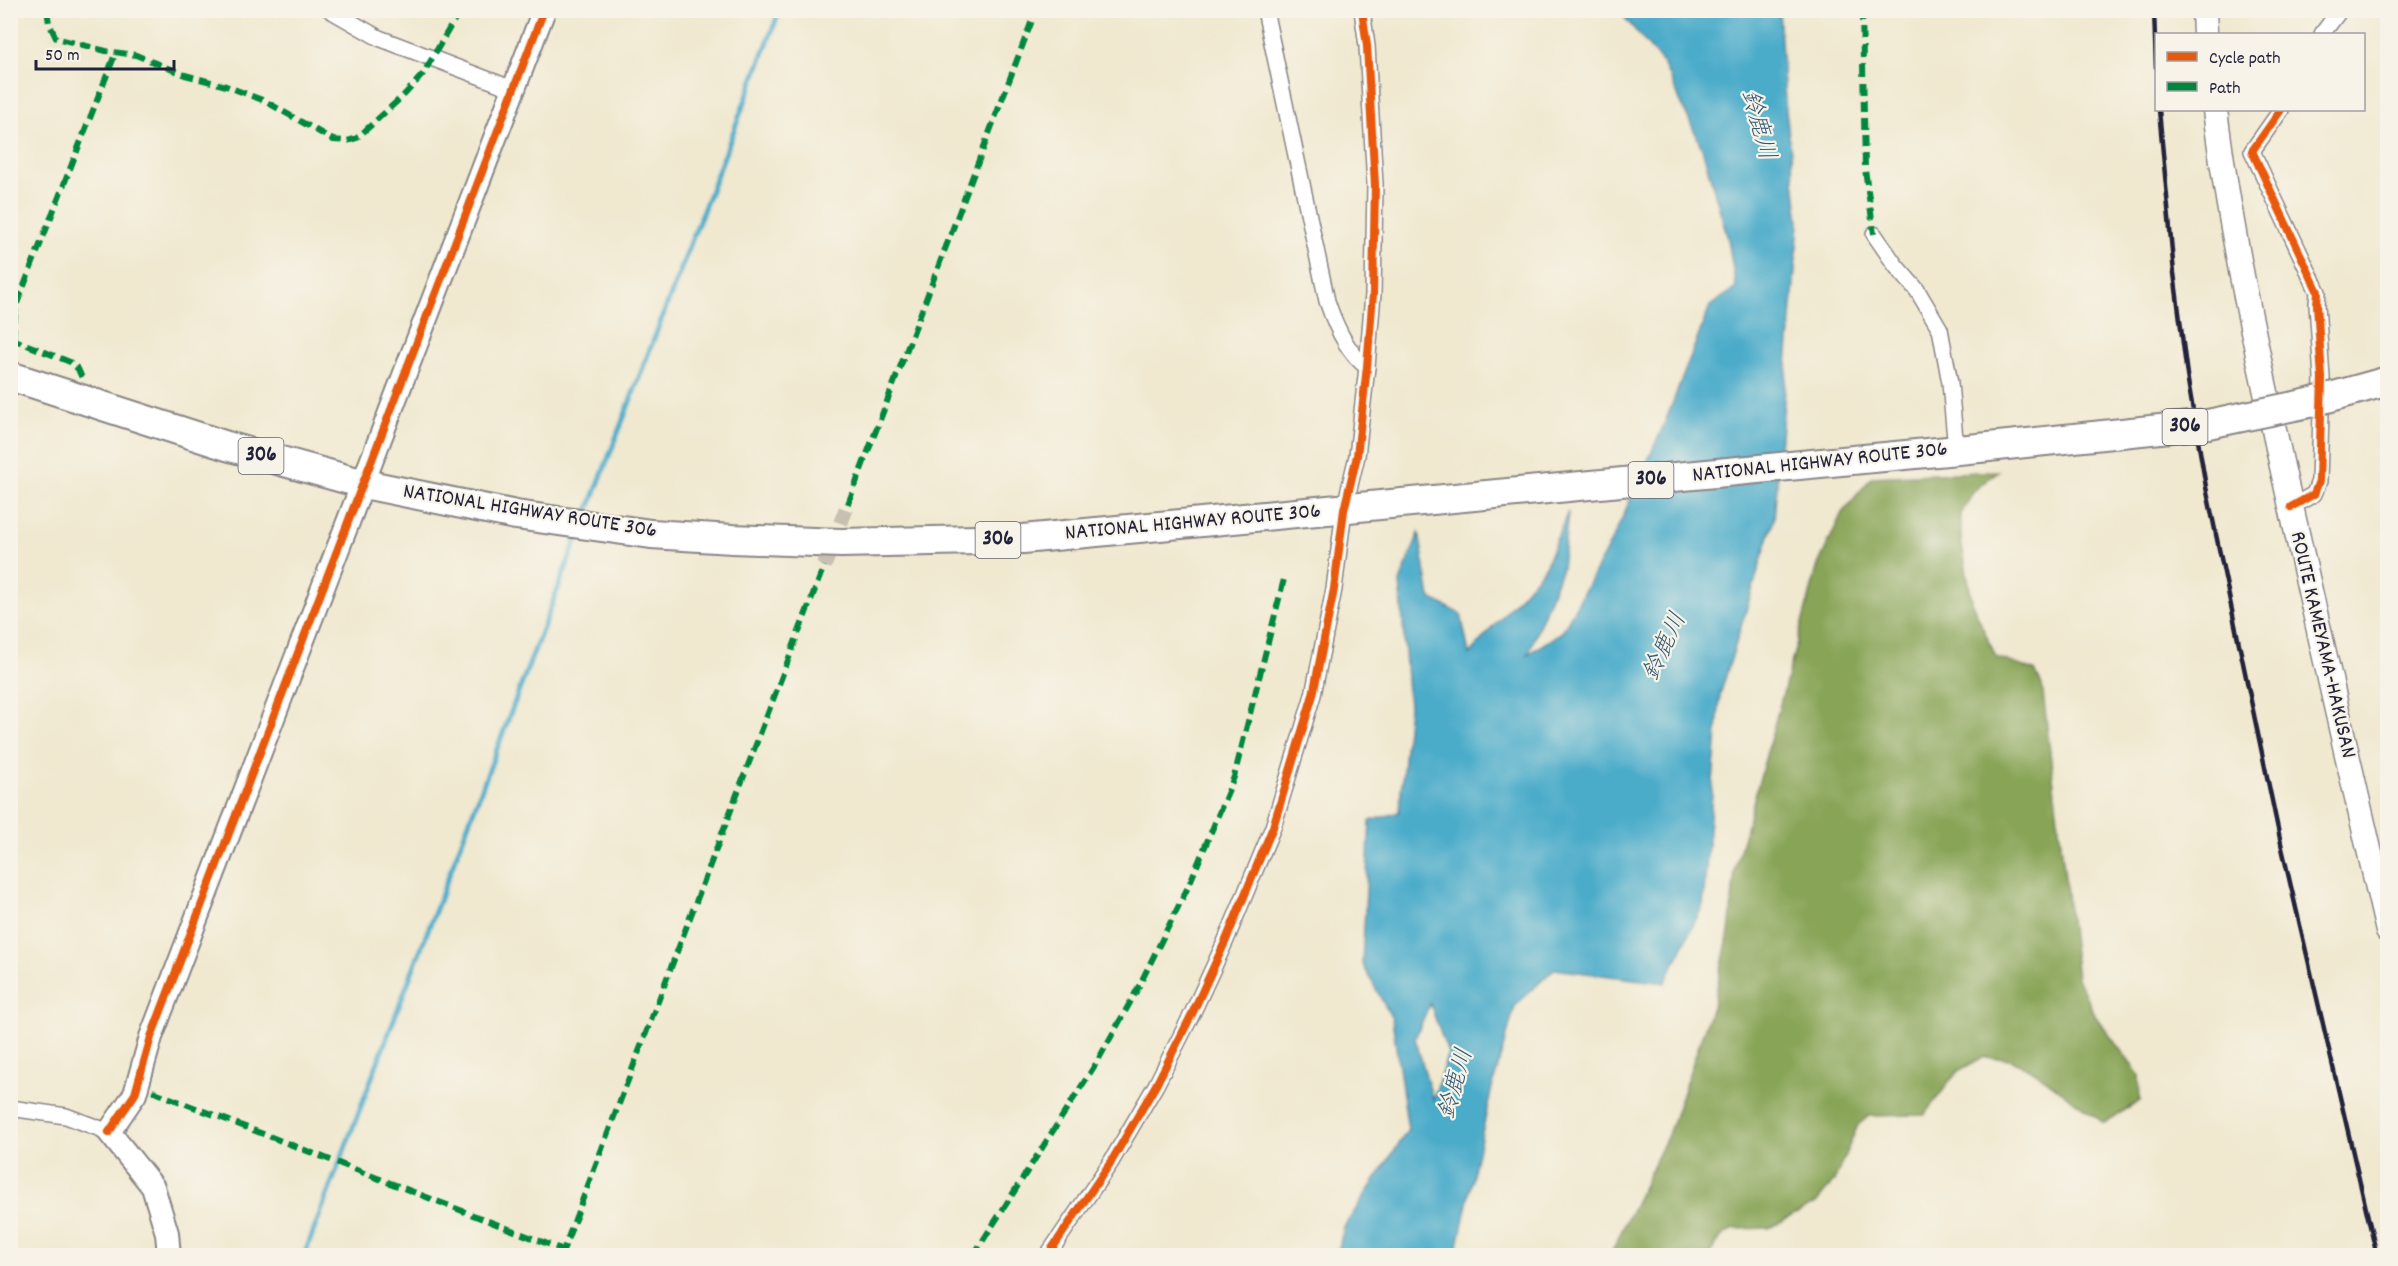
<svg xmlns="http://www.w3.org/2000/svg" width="2398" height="1266" font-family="Dekko,'Klee One',sans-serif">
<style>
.forest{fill:#88a457;stroke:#556349;stroke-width:1.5}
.water{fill:#4bacca;stroke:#366782;stroke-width:1.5;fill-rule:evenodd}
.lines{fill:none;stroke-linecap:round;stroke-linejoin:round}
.stream{stroke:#4bacca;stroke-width:5}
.street-tunnel{stroke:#c7c0b1;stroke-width:15;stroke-dasharray:15 8;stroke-linecap:butt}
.street-casing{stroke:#898585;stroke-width:18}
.secondary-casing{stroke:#898585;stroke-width:26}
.primary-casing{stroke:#898585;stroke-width:27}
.highway-casing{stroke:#898585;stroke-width:32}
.street{stroke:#fff;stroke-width:15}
.secondary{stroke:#fff;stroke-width:22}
.primary{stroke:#fff;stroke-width:24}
.highway{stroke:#fff;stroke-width:28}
.rail{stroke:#22223b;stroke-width:4.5}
.highway-bridge-casing{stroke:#898585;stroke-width:32;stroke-linecap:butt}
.highway-bridge{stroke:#fff;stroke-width:28}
.quiet{stroke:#00873e;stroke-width:6;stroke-dasharray:12 6;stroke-linecap:butt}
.cycleway-casing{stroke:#f7f3e8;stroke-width:11}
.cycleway{stroke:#e8590c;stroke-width:8}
.labels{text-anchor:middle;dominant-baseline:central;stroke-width:4.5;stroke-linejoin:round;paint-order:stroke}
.shield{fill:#f7f3e8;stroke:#62616f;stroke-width:1.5}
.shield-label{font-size:21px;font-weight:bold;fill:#22223b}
.street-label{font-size:22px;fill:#22223b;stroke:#f7f3e8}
.water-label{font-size:24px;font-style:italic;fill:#325974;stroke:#f7f3e8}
</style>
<rect width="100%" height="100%" fill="#f7f3e8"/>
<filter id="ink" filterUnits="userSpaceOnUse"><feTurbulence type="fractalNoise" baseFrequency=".0167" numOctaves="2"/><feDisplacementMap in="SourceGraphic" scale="12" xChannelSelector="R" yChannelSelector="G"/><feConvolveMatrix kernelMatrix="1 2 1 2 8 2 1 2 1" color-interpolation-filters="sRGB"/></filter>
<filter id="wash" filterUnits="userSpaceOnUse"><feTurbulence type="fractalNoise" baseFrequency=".008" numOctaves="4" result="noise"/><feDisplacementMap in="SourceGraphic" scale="24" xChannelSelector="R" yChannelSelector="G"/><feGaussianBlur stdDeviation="1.35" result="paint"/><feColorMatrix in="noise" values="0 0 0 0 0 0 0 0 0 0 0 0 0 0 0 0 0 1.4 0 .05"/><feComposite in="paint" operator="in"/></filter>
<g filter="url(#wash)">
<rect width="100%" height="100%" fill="#f0e8cf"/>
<polygon class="forest" points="1998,471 1974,491 1961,514 1961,541 1973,606 1996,657 2035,671 2042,685 2077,978 2096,1017 2139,1075 2140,1101 2104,1123 2038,1074 2011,1059 1983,1057 1958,1071 1924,1115 1869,1116 1858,1125 1834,1181 1816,1203 1769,1228 1733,1229 1721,1237 1709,1255 1610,1255 1668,1135 1714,1001 1729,933 1735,869 1818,565 1842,513 1872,477"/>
<path class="water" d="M1619,11h160l6,90 14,122 -25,296 -54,176 -17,210 -38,78 -111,-14 -39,37 -24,85 -35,164 -119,1 7,-29 64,-97 -16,-111 -30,-56 8,-142 29,-9 10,-105 -9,-125 19,-49 11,65 31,16 8,40 75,-85 24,-57 -6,56 -34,86 34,-22 52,-96 52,-116 44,-114 26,-18 -8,-49 -26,-91 -39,-85zM1430,1004l18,49 -15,47 -18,-62z"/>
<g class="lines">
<g class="stream">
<polyline points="586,516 780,10"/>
<polyline points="304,1256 579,533"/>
</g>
</g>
</g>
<g filter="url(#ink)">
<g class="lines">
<polyline class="street-tunnel" points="824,566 848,504"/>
<g class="street-casing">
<g id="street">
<polyline points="330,10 379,38 513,89"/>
<path d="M1265,10l62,291c8,24 20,52 40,66"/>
<polyline points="2322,34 2340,10"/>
<polyline points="2281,110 2252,151 2318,292 2317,304 2322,378 2319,481 2314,494 2291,507"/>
<polyline points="1874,234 1896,266 1917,290 1940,329 1950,383 1956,450"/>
<polyline points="10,1108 66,1116 109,1132"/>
<polyline points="1047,1256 1111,1162 1156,1085 1192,1014 1226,940 1273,827 1313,695 1334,589 1344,510 1357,456 1367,367 1373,294 1375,185 1367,46 1362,10"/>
</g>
</g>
<g class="secondary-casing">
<polyline id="secondary" points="169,1256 167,1233 153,1187 109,1132 135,1094 151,1037 544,10"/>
</g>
<g class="primary-casing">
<g id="primary">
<polyline points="2204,10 2205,34"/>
<path d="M2215,110c15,121 42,241 68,361 34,153 69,307 105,460"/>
</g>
</g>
<g class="highway-casing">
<polyline id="highway" points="10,376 227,446 364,484 516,515 651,534 732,539 841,543 1023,539 1979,448"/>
</g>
<use href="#street" class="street"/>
<use href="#secondary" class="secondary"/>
<use href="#primary" class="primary"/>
<use href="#highway" class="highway"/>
<g class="rail">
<polyline points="2154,10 2156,67"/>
<polyline points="2159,110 2174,273 2187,375 2206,487 2282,848 2377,1256"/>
</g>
<g class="highway-bridge-casing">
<polyline id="highway-bridge" points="1979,448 2208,424 2309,403 2388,381"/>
</g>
<use href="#highway-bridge" class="highway-bridge"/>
<g class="quiet">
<polyline points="47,10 49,23 56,38 106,51 136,55 185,75 226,86 265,101 333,140 347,141 357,138 405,94 423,74 460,10"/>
<polyline points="1862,10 1865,169 1874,234"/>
<polyline points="10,338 70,362 78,369 82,378"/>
<polyline points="13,339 16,306 116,52"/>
<polyline points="848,504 1036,10"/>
<polyline points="152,1091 579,1256"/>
<polyline points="561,1256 824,566"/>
<polyline points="973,1256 1097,1062 1137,990 1189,885 1234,777 1284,579"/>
</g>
<g class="cycleway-casing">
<g id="cycleway">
<polyline points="2281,110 2252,151 2318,292 2317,304 2322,378 2319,481 2314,494 2291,507"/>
<polyline points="109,1132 135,1094 151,1037 544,10"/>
<polyline points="1047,1256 1111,1162 1156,1085 1192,1014 1226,940 1273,827 1313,695 1334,589 1344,510 1357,456 1367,367 1373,294 1375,185 1367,46 1362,10"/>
</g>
</g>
<use href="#cycleway" class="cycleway"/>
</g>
</g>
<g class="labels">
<g class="shield">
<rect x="2162.5" y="409" width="45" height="36" rx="4.5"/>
<rect x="238.5" y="438" width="45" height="36" rx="4.5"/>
<rect x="1628.5" y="462" width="45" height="36" rx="4.5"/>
<rect x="975.5" y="522" width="45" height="36" rx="4.5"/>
</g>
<g class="shield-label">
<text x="2185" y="427">306</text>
<text x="261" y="456">306</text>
<text x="1651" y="480">306</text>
<text x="998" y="540">306</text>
</g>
<g class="street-label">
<text transform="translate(1820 463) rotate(-6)">NATIONAL HIGHWAY ROUTE 306</text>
<text transform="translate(530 512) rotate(9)">NATIONAL HIGHWAY ROUTE 306</text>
<text transform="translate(1193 523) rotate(-5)">NATIONAL HIGHWAY ROUTE 306</text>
<text transform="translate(2322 645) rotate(77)">ROUTE KAMEYAMA-HAKUSAN</text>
</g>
<g class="water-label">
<text transform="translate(1757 125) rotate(75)">鈴鹿川</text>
<text transform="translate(1666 647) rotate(-65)">鈴鹿川</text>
<text transform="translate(1457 1084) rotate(-74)">鈴鹿川</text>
</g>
</g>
<rect width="2398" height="1266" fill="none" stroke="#f7f3e8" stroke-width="36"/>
<rect x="2155" y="33" width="210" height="78" fill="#f7f3e8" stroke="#a29fa3" stroke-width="1.5"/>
<rect x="2167" y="52" width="30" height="9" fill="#e8590c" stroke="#a29fa3" stroke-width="1.5"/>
<text x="2209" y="63" font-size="18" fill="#22223b">Cycle path</text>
<rect x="2167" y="82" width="30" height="9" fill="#00873e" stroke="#a29fa3" stroke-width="1.5"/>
<text x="2209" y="93" font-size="18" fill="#22223b">Path</text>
<path d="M36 60v9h138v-9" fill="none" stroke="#22223b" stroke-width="3"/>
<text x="45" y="60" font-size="18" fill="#22223b" stroke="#f7f3e8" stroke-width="4.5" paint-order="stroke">50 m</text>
</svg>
